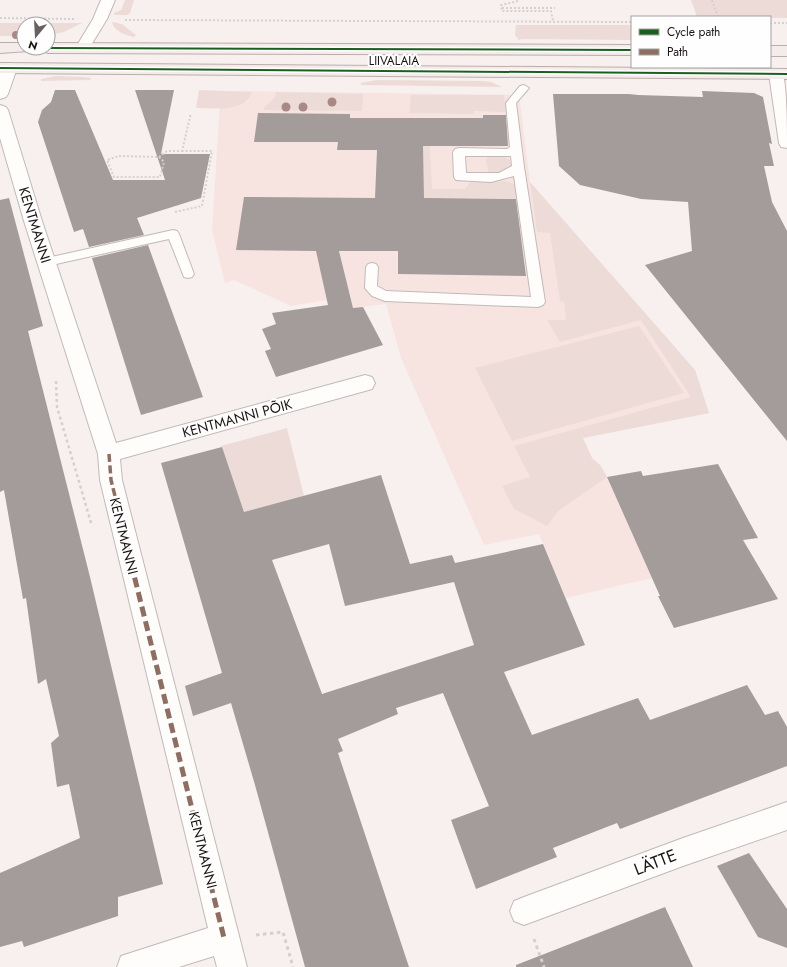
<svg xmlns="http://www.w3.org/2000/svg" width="787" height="967" font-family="Jost,sans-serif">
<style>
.built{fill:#f7e4e1}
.green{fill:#eddbd7}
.building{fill:#a39c9a;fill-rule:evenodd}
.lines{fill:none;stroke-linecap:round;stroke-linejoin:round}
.lane-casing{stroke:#c0bab8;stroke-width:2}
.street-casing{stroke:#c0bab8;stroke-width:2}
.primary-casing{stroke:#bdadaa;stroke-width:2}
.path-far2{stroke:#d3d0d0;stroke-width:2;stroke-dasharray:2 2;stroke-linecap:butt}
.path-far1{stroke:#d3d0d0;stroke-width:2.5;stroke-dasharray:3 3;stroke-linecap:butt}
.path{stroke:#d3d0d0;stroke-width:3;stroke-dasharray:3.5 3.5;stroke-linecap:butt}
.lane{fill:#fefdfc;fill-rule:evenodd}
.street{fill:#fefdfc;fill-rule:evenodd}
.primary{fill:#f4ecea;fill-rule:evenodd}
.quiet-far1{stroke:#8d6e63;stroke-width:3.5;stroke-dasharray:8 3.5;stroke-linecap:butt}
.quiet{stroke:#8d6e63;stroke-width:5;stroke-dasharray:10 5;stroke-linecap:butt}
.cycleway-casing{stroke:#fefefe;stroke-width:3}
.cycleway{fill:#1b5e20;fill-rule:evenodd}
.tree{fill:#a88984}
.labels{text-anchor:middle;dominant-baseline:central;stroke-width:4;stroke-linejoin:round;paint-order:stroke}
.far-street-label{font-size:12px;fill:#1b1413;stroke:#fefefe}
.street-label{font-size:14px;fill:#1b1413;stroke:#fefefe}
.near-street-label{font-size:17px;fill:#1b1413;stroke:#fefefe}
</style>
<rect width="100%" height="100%" fill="#f8f0ee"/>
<polygon class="built" points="237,91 519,95 530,182 695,370 709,413 583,438 592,458 601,466 607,477 652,578 566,598 539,534 484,545 401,358 386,304 353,308 347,284 324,288 327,300 291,306 234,280 225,283 212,230 220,100 235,99"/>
<g class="green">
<polygon points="125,0 134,0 130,13 127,15 114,15 114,13 121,10"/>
<polygon points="691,0 787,0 787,18 697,17"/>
<path d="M112,22l10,2 14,11 -2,2c-8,-2 -20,-5 -22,-15z"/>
<polygon points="0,23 82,23 64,32 48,35 48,24 24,24 24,36 0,36"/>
<polygon points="516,25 632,25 632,40 522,39 519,40 515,35"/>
<polygon points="56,76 83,77 91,78 90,80 41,81 41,79"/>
<polygon points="377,80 483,81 491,82 502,87 361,85 361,83"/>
<path d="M199,90l53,2c-7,21 -39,16 -56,16z"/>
<polygon points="276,92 363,94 362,111 264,110 264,108 275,97"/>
<polygon points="411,95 504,95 506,112 474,111 474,114 409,113"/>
<path d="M423,146h7l2,43h33c2,-3 4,-7 9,-8 6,-3 38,-1 42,5l1,13 -51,-1 -1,8h-41z"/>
<path d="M490,156c10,0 26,0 19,14l-10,4 -10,-1 -3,-11 1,-5z"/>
<polygon points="530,182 695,370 709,413 583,438 592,458 601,466 607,477 558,511 547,526 514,509 502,486 530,477 514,446 691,397 641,320 560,342 547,320 566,320 564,302 560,301 550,233 537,232"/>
<polygon points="639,326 684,393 512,441 475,368"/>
<polygon points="287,428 304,496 244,512 221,446"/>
</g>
<g class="building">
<polygon points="55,90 75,90 113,180 165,180 135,90 174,90 161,154 210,154 201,198 137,218 144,235 89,247 83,229 74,232 38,122 42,110 51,102"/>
<polygon points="702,91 754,93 763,97 772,144 769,143 774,166 764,166 772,202 787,231 787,441 645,265 692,251 688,202 641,199 580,185 559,166 553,94 629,94 638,95 703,97"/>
<polygon points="258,113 350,114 350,118 483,118 483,115 506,115 508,146 423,146 424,198 516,199 526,276 398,274 398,251 339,251 353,308 363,307 383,345 276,377 265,351 271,349 262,329 276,324 272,313 328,305 316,251 236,250 244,197 375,198 377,150 337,150 338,142 254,142"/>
<polygon points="9,198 43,326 28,331 90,577 163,884 118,897 118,916 24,947 22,941 0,947 0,873 80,838 69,784 57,787 51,743 59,736 46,679 38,684 26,598 23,599 4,490 0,492 0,200"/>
<polygon points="148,245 203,397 141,415 92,258"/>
<path d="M222,447l22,65 137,-37 29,89 42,-9 3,8 88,-19 42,101 -81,27 28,63 106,-37 12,22 97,-35 18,30 13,-4 9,16v39l-167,63 -3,-6 -64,25 4,9 -81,32 -25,-69 38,-14 -46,-113 -47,15 2,6 -60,25 5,12 -5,2 71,214h-104l-50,-182 -24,-82 -38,13 -8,-30 37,-13 -61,-210zM329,544l16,62 109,-24 20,63 -152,49 -50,-134z"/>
<polygon points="718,464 758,538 743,540 778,599 674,628 658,596 660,596 607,477 641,471 643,476"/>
<polygon points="749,853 787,909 787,948 758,937 717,866"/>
<polygon points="665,907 693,967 516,967 516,965"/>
</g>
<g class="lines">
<g class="lane-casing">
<g id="lane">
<path d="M524,85l5,3 -13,15 8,64 21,135 -2,3 -5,2 -153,-6 -13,-5 -7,-8 1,-21 2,-3 4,-1 4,1 2,3 -1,19 9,5 145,6 -17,-121 -23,6 -35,-2 -2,-3 -1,-25 2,-3 4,-1 48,1 3,-2 -4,-44 14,-17zM465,156h46l1,10 -13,7h-33z"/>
<polygon points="173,230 177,231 179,234 194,274 192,277 188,278 184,277 169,239 47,266 43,265 41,262 43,259 47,258"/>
</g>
</g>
<g class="street-casing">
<g id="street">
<polygon points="101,0 115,0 107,19 88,50 83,51 78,50 76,47 93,19"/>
<polygon points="9,63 14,65 17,68 8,94 6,97 0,99 0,72 4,65"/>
<path d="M777,69l5,2c5,12 5,61 5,77l-6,-1 -2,-4 -10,-69 3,-3z"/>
<polygon points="0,105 6,107 8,110 42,221 116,443 365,375 372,377 375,383 372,389 365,391 120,459 122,480 247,967 217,967 214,956 179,967 117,967 121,956 208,928 100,480 98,454 24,221 0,138"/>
<polygon points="787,802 787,830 683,866 524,925 514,921 510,911 514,901 524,897 683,838"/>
</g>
</g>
<g class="primary-casing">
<g id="primary">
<polygon points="0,43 24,43 24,48 32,48 29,51 0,53"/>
<polygon points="48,43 632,45 632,55 48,53 43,51 40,48 48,48"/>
<rect x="770" y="46" width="17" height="10"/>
<polygon points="0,63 787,69 787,79 0,73"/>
</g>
</g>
<g class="path-far2">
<polyline points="712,0 718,17"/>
<polyline points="518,1 501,5 502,11 551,11 553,21"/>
<polyline points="502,8 555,8"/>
<polyline points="0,18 74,19"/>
<polyline points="125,20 632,22"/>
<polyline points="770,23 787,23"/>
<polygon points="119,156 159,157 164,162 160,177 114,177 107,160"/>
<polyline points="159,157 167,151 182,151 191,113"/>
<polyline points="175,212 202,206 212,151 182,151"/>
</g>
<polyline class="path-far1" points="56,381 57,407 92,526"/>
<g class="path">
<polyline points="256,935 283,932 293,967"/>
<polyline points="534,939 544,967"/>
</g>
<use href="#lane" class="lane"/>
<use href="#street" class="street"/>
<use href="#primary" class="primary"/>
<polyline class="quiet-far1" points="109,454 111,480 132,564"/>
<polyline class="quiet" points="131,563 224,938"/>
<g class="cycleway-casing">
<g id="cycleway">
<polygon points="48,47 632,49 632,51 47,49 46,48 48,48"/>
<polygon points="0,67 787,73 787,75 0,69"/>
</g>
</g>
<use href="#cycleway" class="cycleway"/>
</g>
<g class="tree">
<circle cx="16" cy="35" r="4"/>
<circle cx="332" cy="102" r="4.5"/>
<circle cx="286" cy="107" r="4.5"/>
<circle cx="303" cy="107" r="4.5"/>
</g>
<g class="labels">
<g class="far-street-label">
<text x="394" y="61">LIIVALAIA</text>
</g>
<g class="street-label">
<text transform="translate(35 225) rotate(73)">KENTMANNI</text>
<text transform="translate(237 418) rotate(-15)">KENTMANNI PÕIK</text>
<text transform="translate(124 536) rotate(76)">KENTMANNI</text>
<text transform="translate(203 850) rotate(76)">KENTMANNI</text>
</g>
<g class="near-street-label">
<text transform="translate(655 862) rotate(-21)">LÄTTE</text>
</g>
</g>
<rect x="631" y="16" width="140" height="52" fill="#fefefe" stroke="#a3a0a0"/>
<rect x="639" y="29" width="20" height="6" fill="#1b5e20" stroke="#a3a0a0"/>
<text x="667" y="36" font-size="12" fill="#1b1413">Cycle path</text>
<rect x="639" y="49" width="20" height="6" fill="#8d6e63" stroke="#a3a0a0"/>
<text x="667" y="56" font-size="12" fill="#1b1413">Path</text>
<g transform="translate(36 36) rotate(198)"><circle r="19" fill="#fefefe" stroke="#a3a0a0"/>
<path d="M0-3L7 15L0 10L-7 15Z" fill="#686160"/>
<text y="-6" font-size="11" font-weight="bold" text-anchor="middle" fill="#1b1413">N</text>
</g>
</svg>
